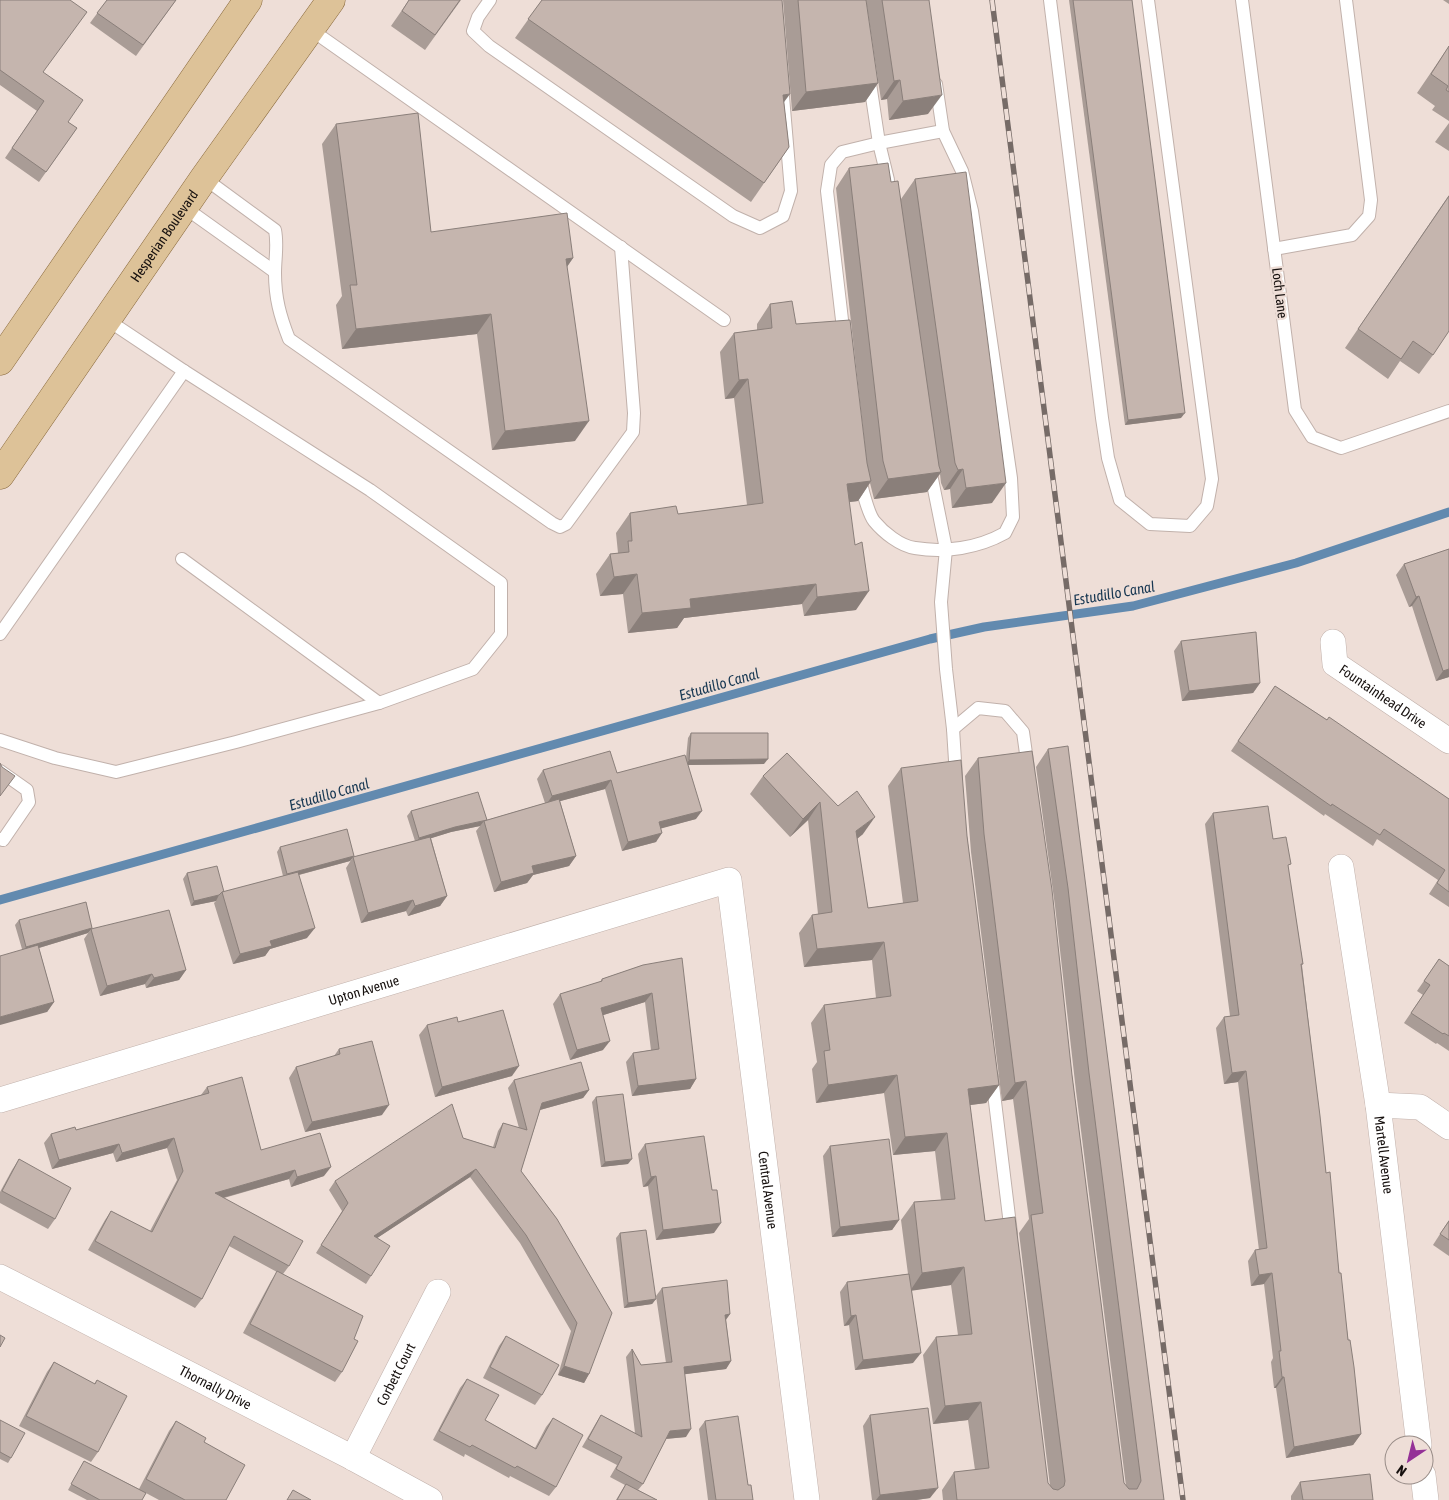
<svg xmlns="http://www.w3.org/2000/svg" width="1449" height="1500" font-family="'Asap Condensed',sans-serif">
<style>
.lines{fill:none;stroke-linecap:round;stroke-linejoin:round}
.stream{stroke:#628aaf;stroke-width:9}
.lane-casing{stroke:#c1b1ab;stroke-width:14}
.street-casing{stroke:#c1b1ab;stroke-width:26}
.primary-casing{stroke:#89693c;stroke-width:29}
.lane{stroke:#fff;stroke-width:12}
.street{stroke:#fff;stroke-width:25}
.primary{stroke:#ddc298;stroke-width:28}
.rail-casing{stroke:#766b67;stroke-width:5.5}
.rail{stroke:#eeded7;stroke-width:4;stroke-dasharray:11;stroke-linecap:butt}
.wall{fill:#a99c96}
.shaded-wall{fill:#8a7f7a}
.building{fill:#c5b5ae;stroke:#8a7f7a}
.labels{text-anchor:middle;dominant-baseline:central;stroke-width:4.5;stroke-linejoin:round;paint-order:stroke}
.street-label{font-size:14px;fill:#17110f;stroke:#eeded7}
.water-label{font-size:15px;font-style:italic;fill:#173752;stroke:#eeded7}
</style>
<rect width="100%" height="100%" fill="#eeded7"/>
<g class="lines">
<polyline class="stream" points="0,900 930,639 984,627 1133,606 1296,563 1449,512"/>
<g class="lane-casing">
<g id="lane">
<polyline points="490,0 478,17 473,31 489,46 733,216 760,228 783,216 791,191 782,85"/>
<polyline points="1050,0 1102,418 1108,458 1120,500 1150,524 1190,526 1207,506 1212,479 1148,0"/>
<polyline points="1242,0 1295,410 1312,437 1341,448 1449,411"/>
<polyline points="310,29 724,320"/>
<polyline points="869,77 879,143 888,180"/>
<path d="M204,178l71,52c3,15 0,28 0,43 0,25 5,43 14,66l263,184 8,4 6,-3 67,-92 1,-19 -13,-166"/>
<polyline points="184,207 275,272"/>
<polyline points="1274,249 1352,235 1369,216 1371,200 1346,0"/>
<polyline points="844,337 827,191 831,165 842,152 879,143 943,131"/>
<polyline points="930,469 946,549 941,602 946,669 953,729 956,776"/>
<path d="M860,476c1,10 8,37 14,45 9,11 26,25 41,27 30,5 63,0 90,-15l8,-16 -2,-39 -39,-267 -10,-40 -19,-40 -7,-47"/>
<polyline points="182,559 379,703"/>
<polyline points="0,634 184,371"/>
<polyline points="953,729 978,708 1005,711 1023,732 1028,768"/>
<polyline points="0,740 55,758 116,772 236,742 379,703 473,669 501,634 501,583 370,490 184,371 106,319"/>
<polyline points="0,771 27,790 29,802 3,840 0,839"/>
<polyline points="992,1077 1011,1233"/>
</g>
</g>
<g class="street-casing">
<g id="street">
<path id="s1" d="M1333,642l2,22 114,77"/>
<path id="s2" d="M1341,867l37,238 41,340"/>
<path id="s3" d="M0,1100l729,-220 78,620"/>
<polyline points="1378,1105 1420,1107 1449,1127"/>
<path id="s4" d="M0,1277l353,181 77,42"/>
<path id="s5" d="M353,1458l85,-166"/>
<polyline points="1423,1475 1426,1500"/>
</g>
</g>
<g class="primary-casing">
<g id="primary">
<polyline points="0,361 248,0"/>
<path id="s6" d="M0,475l204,-297 127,-178"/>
</g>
</g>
<use href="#lane" class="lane"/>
<use href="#street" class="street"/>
<use href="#primary" class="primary"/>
<g class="rail-casing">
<polyline id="rail" points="992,0 1183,1500"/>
</g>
<use href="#rail" class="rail"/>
</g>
<g class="wall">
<polygon points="0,0 43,72 68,122 77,128 39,182 5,158 37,111 0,85"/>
<polygon points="107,0 176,0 136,56 90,23"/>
<polygon points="409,0 461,0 425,50 391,26"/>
<polygon points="542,0 784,103 789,147 751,202 515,38"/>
<polygon points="783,0 866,0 878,83 865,102 792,111"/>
<polygon points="866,0 929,0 928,114 889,120 887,99 881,100"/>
<polygon points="1069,0 1132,0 1181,418 1125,425"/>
<polygon points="1443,0 1449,0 1449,4"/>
<polygon points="1449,46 1449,121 1432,110 1435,106 1417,93"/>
<polygon points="1449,123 1449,151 1435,142"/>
<polygon points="336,124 431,232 573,258 567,267 575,441 492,450 477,334 342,349 336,305 342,296 322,144"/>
<polygon points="849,168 891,182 901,199 915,179 992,503 952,508 950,489 944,490 941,483 940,474 927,492 874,499 870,483 858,501 849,502 856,610 804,616 802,604 684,618 677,628 628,633 623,594 600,596 596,574 610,554 618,553 616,533 630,513 678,514 747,505 734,398 725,399 720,352 734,333 757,330 757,324 770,304 796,324 867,465 836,188"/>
<polygon points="1449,195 1433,355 1419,374 1400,361 1388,379 1345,348"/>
<polygon points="1449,549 1449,677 1436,681 1412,606 1409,607 1396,575 1404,564"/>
<polygon points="1181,641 1260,683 1253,693 1182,701 1174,651"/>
<polygon points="1275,686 1449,799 1449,907 1429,894 1438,880 1377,839 1373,846 1325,814 1324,816 1231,751"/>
<polygon points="691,733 764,764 688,765 696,819 661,828 656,842 622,851 605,789 560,801 576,856 569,866 533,875 527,883 494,892 476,831 480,826 451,832 431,838 447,896 440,906 408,916 406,911 361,923 346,868 353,857 415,841 407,816 411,811 487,820 545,803 537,779 543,770 617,773 686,758 688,738"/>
<polygon points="1048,749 1164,1500 943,1500 942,1490 954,1472 975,1470 968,1420 933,1424 923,1355 936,1337 958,1335 951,1285 912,1290 913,1363 855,1370 849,1325 844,1326 840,1292 847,1282 908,1274 901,1220 914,1202 941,1200 935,1151 893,1155 884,1093 816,1103 812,1069 817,1062 811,1023 824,1005 876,998 872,960 804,967 799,933 812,915 818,914 808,820 790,837 750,794 763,776 787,753 863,834 857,839 868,908 903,903 888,786 901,768 967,836 999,1085 986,1103 970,1105 985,1221 1048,1483 1050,1486 1019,1233 1029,1219 1013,1099 1002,1101 971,852 965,776 978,758 1072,1075 1124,1483 1126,1486 1076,1091 1055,906 1036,767"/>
<polygon points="1213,813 1273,839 1288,868 1303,964 1302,965 1326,1173 1361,1434 1353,1445 1286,1458 1276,1388 1274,1388 1271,1362 1273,1358 1264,1284 1251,1286 1248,1261 1255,1250 1259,1250 1238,1082 1224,1084 1216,1028 1224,1017 1230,1016 1205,824"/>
<polygon points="280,847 354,856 350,861 299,875 307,938 270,949 265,956 233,964 214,903 216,901 191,906 183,879 187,873 224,892 283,876 277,852"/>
<polygon points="19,920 92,928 88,933 39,948 54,1002 47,1012 22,949 15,925"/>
<polygon points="91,929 186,970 179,980 146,988 145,984 100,996 84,939"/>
<polygon points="1439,959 1449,966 1449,1051 1437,1043 1436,1044 1404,1023 1423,995 1417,991"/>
<polygon points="643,965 696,1079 690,1089 632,1096 626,1062 633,1053 651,1050 645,1002 603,1015 603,1050 570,1060 553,1004 560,994 600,982 602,979"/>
<polygon points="458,1022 512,1076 435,1097 419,1035 427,1025"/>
<polygon points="339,1049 382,1115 305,1132 289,1078 296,1067 334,1056"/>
<polygon points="514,1080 589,1090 583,1098 540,1110 521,1171 557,1219 589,1374 584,1383 558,1375 571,1331 520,1243 470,1177 377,1238 371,1276 366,1284 316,1253 342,1211 329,1190 335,1181 463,1138 493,1147 498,1131 503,1123 519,1128 508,1088"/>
<polygon points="207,1087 261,1150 324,1176 291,1187 289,1179 224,1198 289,1266 283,1274 342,1372 335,1382 243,1333 271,1281 277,1272 229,1246 202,1299 195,1308 88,1250 105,1220 111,1211 150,1231 177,1180 167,1148 116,1162 113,1153 52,1169 44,1143 51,1134 76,1130 201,1095"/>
<polygon points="596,1097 628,1164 601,1167 592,1102"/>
<polygon points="645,1144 712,1190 714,1233 656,1240 648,1186 643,1187 638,1154"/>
<polygon points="830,1146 899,1220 892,1230 832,1237 823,1156"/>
<polygon points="19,1159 55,1219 48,1229 0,1203 0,1192 12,1170"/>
<polygon points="1449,1220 1449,1256 1433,1245"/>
<polygon points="620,1233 656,1299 652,1304 624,1308 616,1238"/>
<polygon points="662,1288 730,1314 726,1320 731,1361 726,1369 685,1374 686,1437 666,1439 643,1484 638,1490 657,1500 616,1500 625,1485 610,1477 617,1465 582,1447 596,1423 601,1415 635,1433 626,1357 632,1349 641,1365 666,1363 656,1296"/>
<polygon points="506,1336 542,1395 535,1405 483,1378 499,1346"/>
<polygon points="54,1362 94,1384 97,1380 98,1452 91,1462 19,1426 47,1372"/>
<polygon points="467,1379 485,1420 535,1448 546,1427 553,1418 556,1487 549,1496 510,1476 509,1478 465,1454 464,1457 433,1440 460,1388"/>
<polygon points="870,1415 930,1498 916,1500 872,1500 863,1426"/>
<polygon points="0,1420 11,1458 8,1463 0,1459"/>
<polygon points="176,1421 204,1442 226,1500 159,1500 146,1493 142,1500 87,1500 68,1490 84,1461 139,1489 169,1431"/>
<polygon points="705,1421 753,1500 708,1500 699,1429"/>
<polygon points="1300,1482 1373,1500 1291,1500 1291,1496"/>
</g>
<g class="shaded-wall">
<polygon points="900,80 887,99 881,100 894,81"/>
<polygon points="878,83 865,102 792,111 806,92"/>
<polygon points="790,94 776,113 783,95"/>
<polygon points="942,95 928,114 889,120 903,101"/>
<polygon points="573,258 559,278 566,259"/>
<polygon points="491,314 477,334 342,349 356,329"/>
<polygon points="748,379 734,398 725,399 739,380"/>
<polygon points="1185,413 1181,418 1125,425 1128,420"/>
<polygon points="589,421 575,441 492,450 505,431"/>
<polygon points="963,469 950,489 944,490 958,470"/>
<polygon points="941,472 927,492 874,499 888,479"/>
<polygon points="871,481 858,501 833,504 847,484"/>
<polygon points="1006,483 992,503 952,508 966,488"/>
<polygon points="637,574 623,594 600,596 614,577"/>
<polygon points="816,584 802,604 684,618 677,628 628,633 642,613 690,599"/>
<polygon points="869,591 856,610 804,616 817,597"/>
<polygon points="1419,596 1412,606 1409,607 1416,597"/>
<polygon points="1449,669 1449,677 1436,681 1443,671"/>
<polygon points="1260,683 1253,693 1182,701 1189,691"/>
<polygon points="768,759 764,764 686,765 689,760"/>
<polygon points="611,780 605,789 546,805 552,796"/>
<polygon points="820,802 808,820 790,837 803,819"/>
<polygon points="702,811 696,819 652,831 659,822"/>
<polygon points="875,817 863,834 844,849 856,831"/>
<polygon points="484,821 480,826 451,832 416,843 419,838 455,827"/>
<polygon points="662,833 656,842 622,851 628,842"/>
<polygon points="354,856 350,861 283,879 287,874"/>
<polygon points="576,856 569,866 533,875 527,883 494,892 501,882 532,866"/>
<polygon points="219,895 216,901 191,906 194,901"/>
<polygon points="447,896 440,906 408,916 415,906"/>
<polygon points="413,900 406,911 361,923 368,913"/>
<polygon points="92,928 88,933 22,953 26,947"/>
<polygon points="315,928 307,938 270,949 265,956 233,964 240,954 270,941"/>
<polygon points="884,942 872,960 804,967 817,949"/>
<polygon points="186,970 179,980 146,988 154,978"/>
<polygon points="152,974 145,984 100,996 107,986"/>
<polygon points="652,993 645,1002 594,1018 601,1008"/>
<polygon points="54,1002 47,1012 0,1025 0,1017"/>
<polygon points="610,1041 603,1050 570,1060 577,1050"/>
<polygon points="519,1066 512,1076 435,1097 442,1087"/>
<polygon points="1246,1071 1238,1082 1224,1084 1232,1073"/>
<polygon points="897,1075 884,1093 816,1103 828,1085"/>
<polygon points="696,1079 690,1089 632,1096 638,1086"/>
<polygon points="1026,1081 1013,1099 1002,1101 1015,1083"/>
<polygon points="999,1085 986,1103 955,1107 968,1089"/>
<polygon points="589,1090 583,1098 536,1111 542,1103"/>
<polygon points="389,1105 382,1115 305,1132 312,1122"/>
<polygon points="947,1133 935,1151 893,1155 905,1137"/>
<polygon points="174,1138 167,1148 116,1162 122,1153"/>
<polygon points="119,1144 113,1153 52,1169 59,1160"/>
<polygon points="632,1159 628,1164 601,1167 605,1162"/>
<polygon points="331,1167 324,1176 291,1187 297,1177"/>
<polygon points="476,1169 470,1177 368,1244 374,1236"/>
<polygon points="295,1170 289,1179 208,1202 215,1193"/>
<polygon points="656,1176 648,1186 643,1187 651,1177"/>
<polygon points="899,1220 892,1230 832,1237 840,1227"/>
<polygon points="721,1223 714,1233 656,1240 663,1230"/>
<polygon points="964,1267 951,1285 910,1291 922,1273"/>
<polygon points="1272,1273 1264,1284 1251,1286 1259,1275"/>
<polygon points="656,1299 652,1304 624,1308 628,1303"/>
<polygon points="730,1314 724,1322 725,1315"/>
<polygon points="856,1315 849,1325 844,1326 851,1316"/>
<polygon points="921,1353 913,1363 855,1370 863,1360"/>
<polygon points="731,1361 726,1369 679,1375 684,1367"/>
<polygon points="564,1366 589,1374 584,1383 558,1375"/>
<polygon points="1282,1377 1284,1377 1276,1388 1274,1388"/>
<polygon points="981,1402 968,1420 933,1424 945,1406"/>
<polygon points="691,1429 686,1437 664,1439 670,1431"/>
<polygon points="1361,1434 1353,1445 1286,1458 1294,1447"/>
<polygon points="938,1488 930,1498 916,1500 876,1500 880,1495"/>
</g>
<g class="building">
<polygon points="0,0 70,0 87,12 43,72 83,100 68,122 77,128 46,172 12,148 44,101 0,70"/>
<polygon points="107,0 176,0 143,45 97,13"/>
<polygon points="409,0 460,0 435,35 402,11"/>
<polygon points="542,0 782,0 790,94 783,95 789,147 764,183 528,19"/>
<polygon points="798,0 866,0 878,83 806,92"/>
<polygon points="882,0 929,0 942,95 903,101 900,80 894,81"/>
<polygon points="1073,0 1132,0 1185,413 1128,420"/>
<polygon points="1449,46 1449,92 1446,90 1448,86 1431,74"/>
<polygon points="418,113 431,232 567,213 573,258 566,259 589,421 505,431 491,314 356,329 350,285 357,285 336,124"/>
<polygon points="888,163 891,182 898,181 939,466 941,472 888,479 883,461 849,168"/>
<polygon points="966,172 1006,483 966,488 963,469 958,470 955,463 915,179"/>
<polygon points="1449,196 1449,331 1433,355 1413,341 1401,359 1358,329"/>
<polygon points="792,301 796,324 850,320 867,463 871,481 847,484 855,545 862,542 869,591 817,597 816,584 690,599 691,608 642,613 637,574 614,577 610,554 629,552 628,541 632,541 630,513 676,506 678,514 763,503 748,379 739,380 734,333 772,328 770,304"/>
<polygon points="1449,549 1449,669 1443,671 1419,596 1416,597 1404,564"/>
<polygon points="1256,632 1260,683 1189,691 1181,641"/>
<polygon points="1275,686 1327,720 1329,717 1449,799 1449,892 1437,883 1445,870 1384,829 1380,835 1332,804 1331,806 1238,741"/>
<polygon points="691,733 768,733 768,759 689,760"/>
<polygon points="1068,746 1164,1500 957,1500 954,1472 989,1468 981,1402 945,1406 936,1337 972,1334 964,1267 922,1273 914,1202 955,1199 947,1133 905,1137 897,1075 828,1085 824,1051 830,1050 824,1005 891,996 884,942 817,949 812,915 832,912 820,802 803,819 763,776 787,753 838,806 857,791 875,817 856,831 868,908 918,901 901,768 961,760 967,836 999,1085 968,1089 985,1221 1015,1217 1048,1483 1053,1489 1058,1490 1064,1486 1065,1481 1031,1215 1043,1213 1026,1081 1015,1083 984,834 978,758 1032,751 1052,890 1072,1075 1124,1483 1129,1489 1137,1489 1141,1481 1089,1073 1068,888 1048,749"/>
<polygon points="610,751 617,773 685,755 702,811 659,822 662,833 628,842 611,780 552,796 543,770"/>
<polygon points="0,763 2,767 15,776 0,796"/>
<polygon points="478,792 487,820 455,827 419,838 411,811"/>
<polygon points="559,799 576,856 532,866 534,873 501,882 484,821"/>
<polygon points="1268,806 1273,839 1286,837 1291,864 1288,865 1303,964 1301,964 1320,1116 1326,1173 1330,1172 1339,1273 1341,1273 1348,1340 1350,1340 1354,1367 1361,1434 1294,1447 1284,1377 1282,1377 1279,1351 1281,1351 1272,1273 1259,1275 1255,1250 1267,1248 1246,1071 1232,1073 1224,1017 1239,1015 1213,813"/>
<polygon points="347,829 354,856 287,874 280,847"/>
<polygon points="430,837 447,896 415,906 413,900 368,913 353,857"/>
<polygon points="217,866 224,892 222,892 219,895 194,901 187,873"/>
<polygon points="298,872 315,928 270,941 272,946 240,954 222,892"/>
<polygon points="86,902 92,928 26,947 19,920"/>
<polygon points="169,910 186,970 154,978 152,974 107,986 91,929"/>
<polygon points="38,945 54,1002 0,1017 0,956"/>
<polygon points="682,958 696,1079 638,1086 633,1053 659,1049 652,993 601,1008 610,1041 577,1050 560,994 602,981 602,979 643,965"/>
<polygon points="1439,959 1449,966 1449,1036 1444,1033 1443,1034 1411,1013 1430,985 1424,981"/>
<polygon points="503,1010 519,1066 442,1087 427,1025 457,1017 458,1022"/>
<polygon points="372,1041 389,1105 312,1122 296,1067 340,1054 339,1049"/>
<polygon points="581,1062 589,1090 542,1103 521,1171 557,1219 612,1313 589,1374 564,1366 577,1323 526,1235 476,1169 374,1236 390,1246 371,1276 321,1245 348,1203 335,1181 452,1104 463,1138 495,1148 503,1123 527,1130 514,1080"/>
<polygon points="242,1077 261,1150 320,1133 331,1167 297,1177 295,1170 215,1193 303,1241 289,1266 234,1236 202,1299 95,1241 111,1211 152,1232 183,1171 174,1138 122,1153 119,1144 59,1160 51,1134 75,1127 76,1130 209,1093 207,1087"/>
<polygon points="623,1094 632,1159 605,1162 596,1097"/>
<polygon points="704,1136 712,1190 717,1190 721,1223 663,1230 656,1176 651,1177 645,1144"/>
<polygon points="889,1139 899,1220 840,1227 830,1146"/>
<polygon points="19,1159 71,1188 55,1219 2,1191"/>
<polygon points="1449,1221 1449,1240 1440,1234"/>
<polygon points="646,1230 656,1299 628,1303 620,1233"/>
<polygon points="277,1271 363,1316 354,1339 358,1341 342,1372 250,1324"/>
<polygon points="909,1274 921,1353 863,1360 856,1315 851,1316 847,1282"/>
<polygon points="727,1280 730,1314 725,1315 731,1361 684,1367 691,1429 670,1431 643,1484 616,1469 622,1457 588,1439 601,1415 642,1437 632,1349 641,1365 672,1362 662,1288"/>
<polygon points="0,1335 5,1338 0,1347"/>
<polygon points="506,1336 559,1365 542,1395 490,1367"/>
<polygon points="54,1362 95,1384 97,1380 127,1396 98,1452 26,1416"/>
<polygon points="467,1379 499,1395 485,1420 536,1449 553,1418 583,1435 556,1487 517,1466 515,1468 472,1445 470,1447 439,1431"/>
<polygon points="928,1408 938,1488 880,1495 870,1415"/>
<polygon points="738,1416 748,1485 751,1485 753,1500 716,1500 705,1421"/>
<polygon points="0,1420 25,1433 11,1458 0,1452"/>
<polygon points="176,1421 206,1438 204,1442 245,1465 226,1500 185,1500 146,1479"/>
<polygon points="84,1461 146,1493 142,1500 100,1500 71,1484"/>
<polygon points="1370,1474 1373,1500 1303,1500 1300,1482"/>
<polygon points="626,1484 657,1500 617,1500"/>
<polygon points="293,1490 311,1500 287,1500"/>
</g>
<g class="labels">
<g class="street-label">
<text stroke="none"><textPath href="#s6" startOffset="290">Hesperian Boulevard</textPath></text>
<text transform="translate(1280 293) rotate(83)">Loch Lane</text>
<text stroke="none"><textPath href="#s1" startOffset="80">Fountainhead Drive</textPath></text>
<text stroke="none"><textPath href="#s3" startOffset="380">Upton Avenue</textPath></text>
<text stroke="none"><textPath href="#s2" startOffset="291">Martell Avenue</textPath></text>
<text stroke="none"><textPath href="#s3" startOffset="1074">Central Avenue</textPath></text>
<text stroke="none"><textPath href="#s5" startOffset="94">Corbett Court</textPath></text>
<text stroke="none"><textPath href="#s4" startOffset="242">Thornally Drive</textPath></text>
</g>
<g class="water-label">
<text transform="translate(1114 593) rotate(-10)">Estudillo Canal</text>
<text transform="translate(719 684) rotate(-16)">Estudillo Canal</text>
<text transform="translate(329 794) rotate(-16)">Estudillo Canal</text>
</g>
</g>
<g transform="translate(1409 1460) rotate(215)"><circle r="24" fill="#eeded7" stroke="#988c87"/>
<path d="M0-4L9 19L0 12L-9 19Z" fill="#943197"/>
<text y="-8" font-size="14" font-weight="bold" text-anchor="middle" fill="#17110f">N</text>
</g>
</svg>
